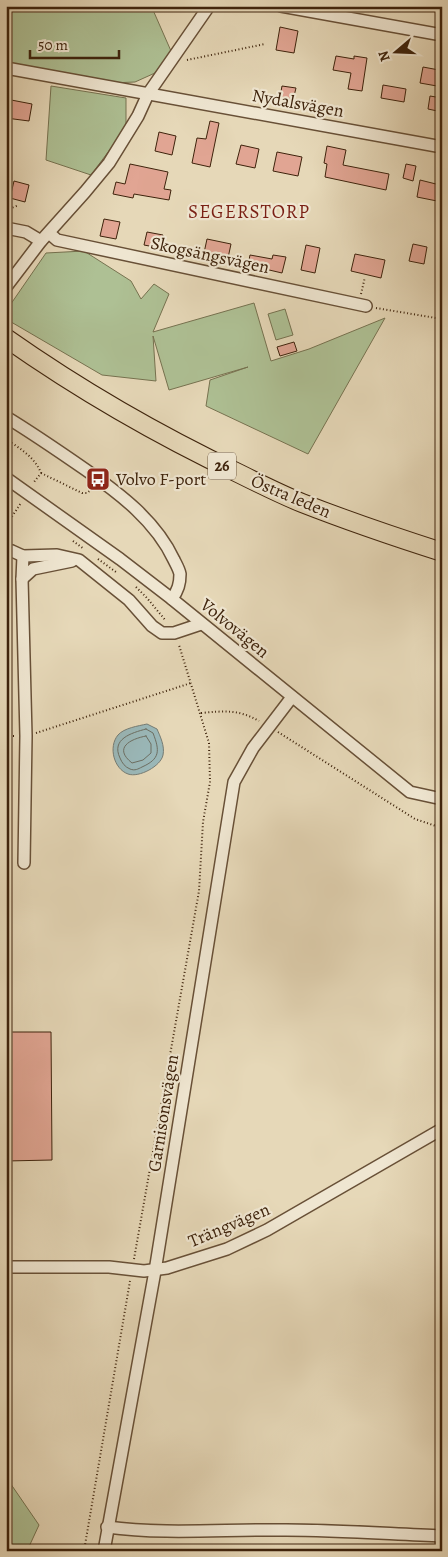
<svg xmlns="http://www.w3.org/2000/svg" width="448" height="1557" font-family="Alegreya,serif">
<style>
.green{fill:#aec094;stroke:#767250}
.water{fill:#9ab8b9;stroke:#757c74}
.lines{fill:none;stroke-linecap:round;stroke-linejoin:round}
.shore{stroke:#6c6e62;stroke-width:1}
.building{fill:#e1a593;stroke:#3e230c}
.minor-casing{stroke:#685037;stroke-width:14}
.highway-casing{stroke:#3e230c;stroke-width:20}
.path{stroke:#3e230c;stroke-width:2;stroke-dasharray:1 2.5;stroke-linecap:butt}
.minor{stroke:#efe6d1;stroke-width:11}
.highway{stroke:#e6d8b8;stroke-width:18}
.labels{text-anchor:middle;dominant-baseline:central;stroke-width:4.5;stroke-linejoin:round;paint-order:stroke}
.shield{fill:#efe6d1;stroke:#735e47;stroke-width:1}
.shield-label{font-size:16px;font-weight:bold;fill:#3e230c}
.street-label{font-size:18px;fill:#3e230c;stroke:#efe6d1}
.poi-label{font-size:18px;fill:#3e230c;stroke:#efe6d1;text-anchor:start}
.neighbourhood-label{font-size:19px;letter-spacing:1px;fill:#7a1f14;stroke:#efe6d1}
</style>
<rect width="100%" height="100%" fill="#e6d8b8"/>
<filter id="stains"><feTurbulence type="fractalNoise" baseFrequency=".004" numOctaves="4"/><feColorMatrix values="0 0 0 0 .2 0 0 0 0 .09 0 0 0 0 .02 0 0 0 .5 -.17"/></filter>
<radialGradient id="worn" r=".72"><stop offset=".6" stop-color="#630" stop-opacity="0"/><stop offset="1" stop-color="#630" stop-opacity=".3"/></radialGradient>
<g class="green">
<polygon points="6,6 107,6 125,9 145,6 153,10 171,51 155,73 135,82 111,83 6,63"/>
<polygon points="51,86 126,98 126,128 91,175 46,160"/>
<polygon points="84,251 131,281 141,299 154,284 169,294 153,332 254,303 271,361 309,349 385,318 308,454 206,406 210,380 248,367 169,390 153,336 156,381 102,375 6,319 6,311 46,253"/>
<polygon points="285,309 293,335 276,340 268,314"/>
<polygon points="6,1477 39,1525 27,1551 6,1551"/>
</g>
<path class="water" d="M147,724l10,5c3,7 8,17 6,26 -2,11 -24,23 -35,19 -14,-5 -20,-27 -10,-39 6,-7 20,-9 29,-11z"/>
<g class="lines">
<g class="shore">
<path d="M146,729l7,4c7,18 7,26 -11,34 -4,2 -7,4 -12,2 -5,-2 -8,-6 -10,-11 -9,-19 11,-25 26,-29z"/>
<path d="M146,736l5,8v9l-8,7 -11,3c-19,-15 -2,-24 14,-27z"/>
</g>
</g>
<g class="building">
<polygon points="280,27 298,31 294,53 276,50"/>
<polygon points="336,56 354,59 354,56 367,58 362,91 348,89 351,73 333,70"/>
<polygon points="423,67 439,70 437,86 420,83"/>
<polygon points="383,85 406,89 404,102 381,98"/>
<polygon points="282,86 296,88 293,100 280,97"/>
<polygon points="430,96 442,98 442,112 428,109"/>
<polygon points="6,99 32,104 29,121 6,118"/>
<polygon points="210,121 219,123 210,167 192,163 197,138 206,139"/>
<polygon points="159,132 176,136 172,155 155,151"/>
<polygon points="241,145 259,149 255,168 236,164"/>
<polygon points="327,146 346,150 343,165 389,174 386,190 325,177 327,164 324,163"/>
<polygon points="277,152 302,157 298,176 273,171"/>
<polygon points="130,164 168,172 164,189 171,190 169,200 134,194 133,198 113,194 116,182 125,184"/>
<polygon points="406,164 416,166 413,181 403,178"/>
<polygon points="420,180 440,185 437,201 417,197"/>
<polygon points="14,181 29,185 25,202 10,198"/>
<polygon points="104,219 120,222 116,239 100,236"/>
<polygon points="147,232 163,235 160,248 144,245"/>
<polygon points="207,239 231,244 228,258 204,253"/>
<polygon points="413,244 427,247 424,264 409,261"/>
<polygon points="306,245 320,248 315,273 301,270"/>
<polygon points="355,254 385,260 381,278 351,271"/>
<polygon points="250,255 272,259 273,255 286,257 282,273 248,265"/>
<polygon points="294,342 297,351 280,356 277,347"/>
<polygon points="6,1032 51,1032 52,1160 6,1161"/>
</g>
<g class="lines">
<g class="minor-casing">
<g id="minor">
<polyline points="281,6 442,35"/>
<polyline points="6,68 442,147"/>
<polyline points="6,228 26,232 41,241"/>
<polyline points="49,233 57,240 366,306"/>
<polyline points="6,287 41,241 85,192 109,163 138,116 148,94 209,6"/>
<path d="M6,417c28,17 54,35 80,53 34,24 70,51 88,90 2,4 5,9 6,14 0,10 -2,16 -8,25"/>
<polyline points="6,478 120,559 172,599 410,792 442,799"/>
<polyline points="6,550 12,551 23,556 57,555 79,560 129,600 152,626 162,633 174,633 201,624"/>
<polyline points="23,556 22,579 26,736 24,863"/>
<polyline points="22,579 33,569 72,561"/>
<polyline points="6,1267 109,1267 144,1271 167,1268 227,1249 267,1230 442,1129"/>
<path d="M107,1527c59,8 119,2 179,3 52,0 104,4 156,6"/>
<polyline points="104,1551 155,1271 234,782 253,748 292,697"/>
<polyline points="442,1551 442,1533"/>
</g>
</g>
<g class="highway-casing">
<path id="highway" d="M6,338c74,52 152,97 234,136 20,10 40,20 62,29 46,18 93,34 140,49"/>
</g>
<g class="path">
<polyline points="187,60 265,44"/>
<polyline points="6,210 19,205"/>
<polyline points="361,294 365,277"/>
<polyline points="376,308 442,319"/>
<path d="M6,439c13,9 29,18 35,34l-7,9"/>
<polyline points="41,473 82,493 87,493 92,489"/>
<polyline points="6,520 11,518 21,503"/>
<polyline points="73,541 84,549"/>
<polyline points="98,559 116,572"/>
<polyline points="136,587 147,598 166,621"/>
<path d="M201,713c23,-2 37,-4 58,8"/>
<polyline points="278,732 415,819 442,828"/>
<polyline points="36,733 191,683"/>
<polyline points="6,736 14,736"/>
<polyline points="134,1259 199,891 203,822 210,782 209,743 179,645"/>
<polyline points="84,1551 130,1281"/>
</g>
<use href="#minor" class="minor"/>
<use href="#highway" class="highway"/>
</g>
<defs>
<g id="bus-square" transform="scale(1.25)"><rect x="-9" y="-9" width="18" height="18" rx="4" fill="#8f2418" stroke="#efe6d1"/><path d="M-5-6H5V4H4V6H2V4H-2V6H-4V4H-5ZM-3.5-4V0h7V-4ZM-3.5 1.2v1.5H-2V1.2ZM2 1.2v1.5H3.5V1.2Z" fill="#fff"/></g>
</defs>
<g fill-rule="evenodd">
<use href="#bus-square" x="98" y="479"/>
</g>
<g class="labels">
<rect class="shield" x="208" y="452.5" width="28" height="27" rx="4"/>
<g class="shield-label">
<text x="222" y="466">26</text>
</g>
<g class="street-label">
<text transform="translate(298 103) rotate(10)">Nydalsvägen</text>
<text transform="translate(210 255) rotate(12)">Skogsängsvägen</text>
<text transform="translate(291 496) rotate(23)">Östra leden</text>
<text transform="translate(235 628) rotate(39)">Volvovägen</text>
<text transform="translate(163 1113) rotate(-81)">Garnisonsvägen</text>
<text transform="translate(229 1225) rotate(-23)">Trängvägen</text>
</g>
<g class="poi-label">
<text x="116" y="479">Volvo F-port</text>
</g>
<g class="neighbourhood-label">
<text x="249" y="212">SEGERSTORP</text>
</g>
</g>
<rect width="448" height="1557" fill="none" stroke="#e6d8b8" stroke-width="25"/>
<rect x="8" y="8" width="433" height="1542" fill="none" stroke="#3e230c" stroke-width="2.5"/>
<rect x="12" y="12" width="423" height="1532" fill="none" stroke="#3e230c"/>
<g transform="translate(396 52) rotate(251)" stroke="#efe6d1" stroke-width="4" paint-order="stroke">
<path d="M0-4L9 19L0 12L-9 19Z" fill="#3e230c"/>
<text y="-8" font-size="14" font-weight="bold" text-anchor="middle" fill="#3e230c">N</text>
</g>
<path d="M30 50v8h89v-8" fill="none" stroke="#3e230c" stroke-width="2.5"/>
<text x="38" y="50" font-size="15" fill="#3e230c" stroke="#efe6d1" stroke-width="4" paint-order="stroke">50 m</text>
<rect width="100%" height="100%" filter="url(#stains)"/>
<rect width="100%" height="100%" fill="url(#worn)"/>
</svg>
